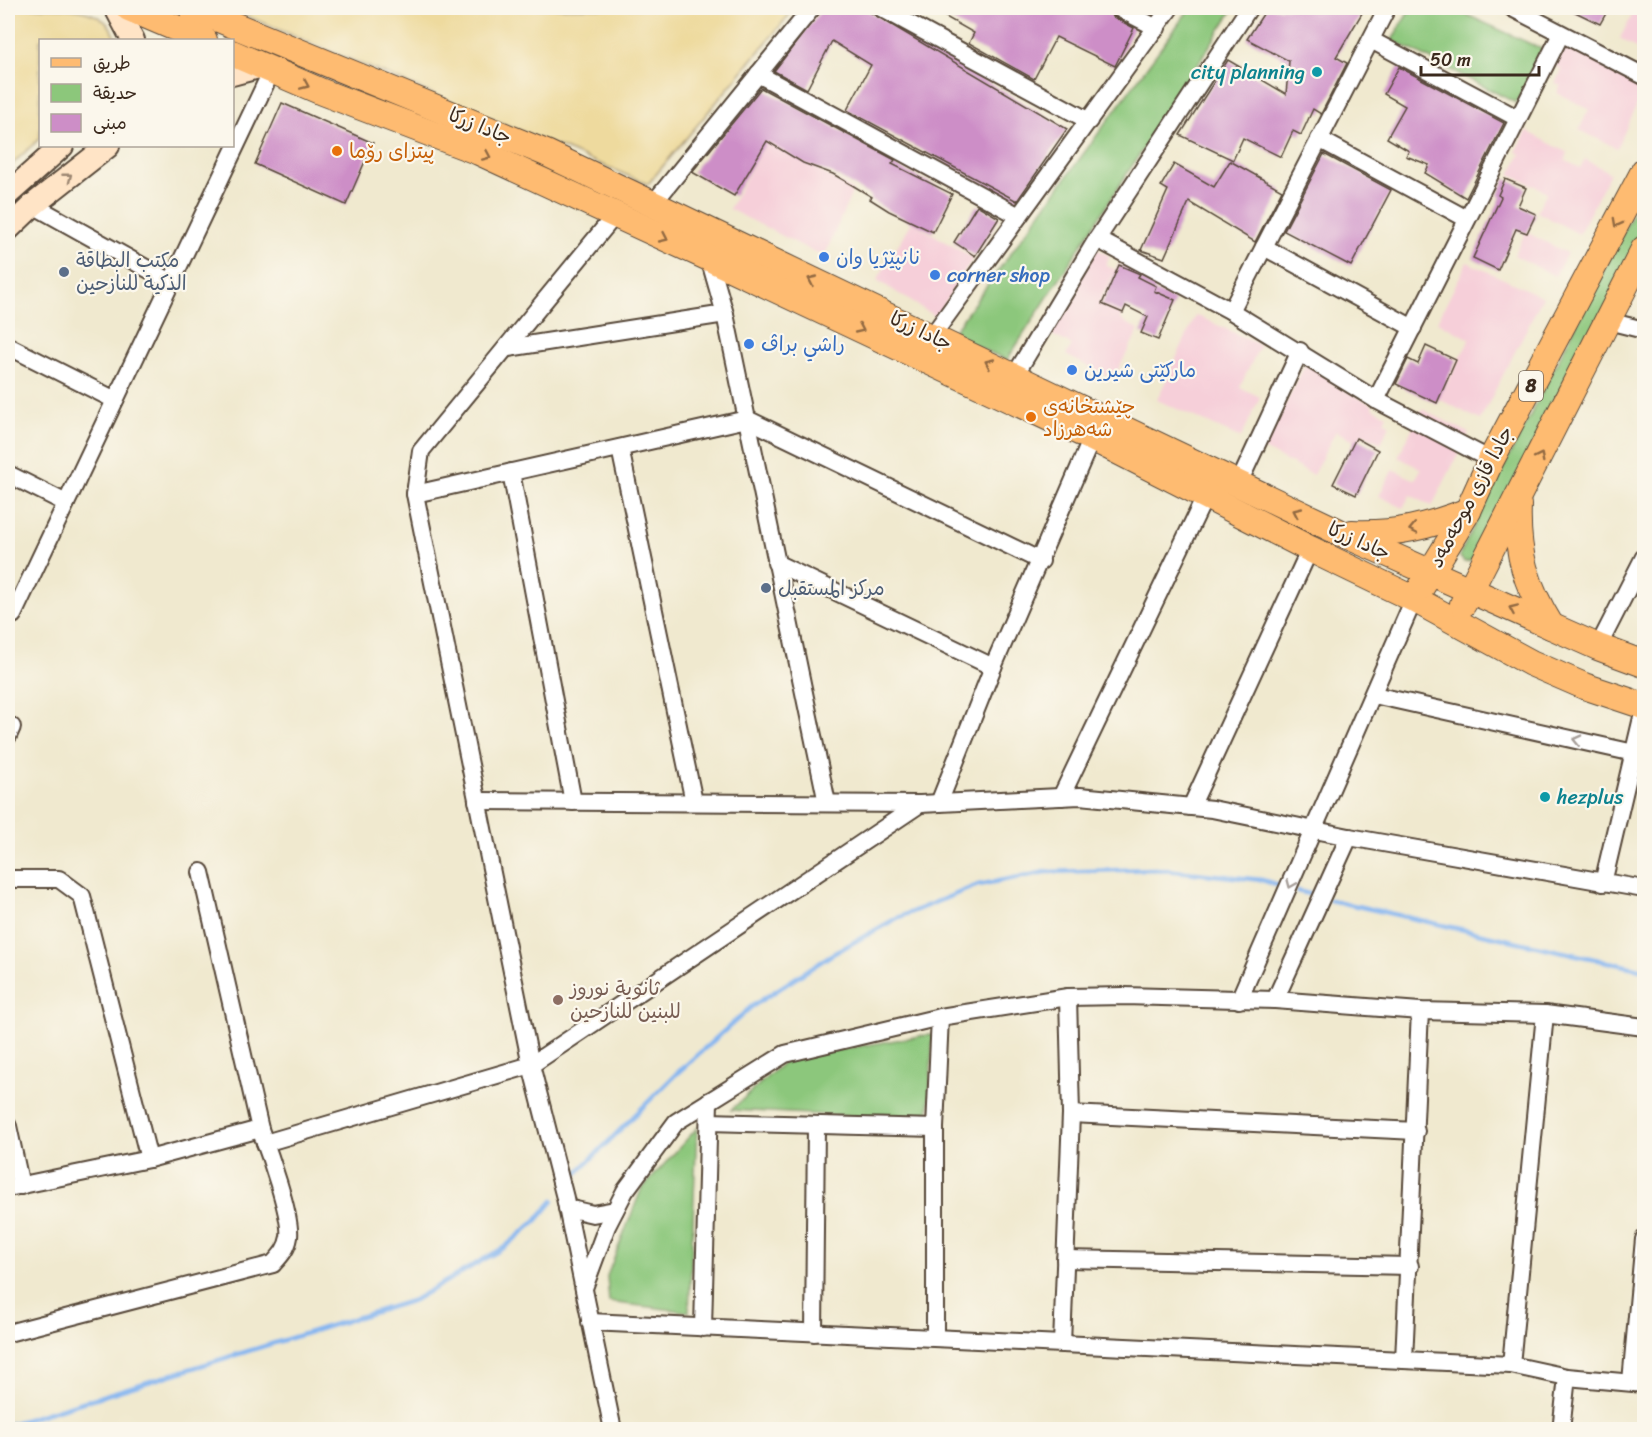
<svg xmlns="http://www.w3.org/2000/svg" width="1652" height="1437" font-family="Sriracha,'Playpen Sans Arabic',sans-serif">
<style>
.built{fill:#f6cfd9}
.green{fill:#8cc77b;stroke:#64784c;stroke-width:1.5}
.sand{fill:#eeda9e;stroke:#94825e;stroke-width:1.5}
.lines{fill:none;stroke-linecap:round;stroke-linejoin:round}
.stream{stroke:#84b5f0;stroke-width:4.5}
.building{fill:#cd8ec7}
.minor-casing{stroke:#564739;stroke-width:20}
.secondary-casing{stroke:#564739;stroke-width:26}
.primary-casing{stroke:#564739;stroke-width:28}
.minor{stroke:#fff;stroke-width:16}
.secondary{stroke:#ffe4c6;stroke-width:22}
.primary{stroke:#febb71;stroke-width:26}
.oneway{stroke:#936b43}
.oneway2{stroke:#9d8772}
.oneway3{stroke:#a79f9a}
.culture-dot{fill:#0f9aa8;stroke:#fbf7ec;stroke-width:2}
.food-dot{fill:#e8710a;stroke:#fbf7ec;stroke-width:2}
.shop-dot{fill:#3f7fe0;stroke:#fbf7ec;stroke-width:2}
.service-dot{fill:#5c6f8a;stroke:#fbf7ec;stroke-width:2}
.education-dot{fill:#8d6e63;stroke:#fbf7ec;stroke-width:2}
.labels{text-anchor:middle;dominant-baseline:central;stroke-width:4.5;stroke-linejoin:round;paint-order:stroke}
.shield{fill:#fbf7ec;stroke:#75685c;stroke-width:1.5}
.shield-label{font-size:18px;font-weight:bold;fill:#3b2a1e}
.culture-label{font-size:20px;fill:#0d838f;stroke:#fbf7ec;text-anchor:end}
.street-label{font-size:20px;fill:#3b2a1e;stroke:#fbf7ec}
.food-label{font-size:20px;fill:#c56008;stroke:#fbf7ec;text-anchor:start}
.shop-label{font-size:20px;fill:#366cbe;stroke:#fbf7ec;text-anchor:start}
.service-label{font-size:20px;fill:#4e5e75;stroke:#fbf7ec;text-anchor:start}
.education-label{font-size:20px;fill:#785e54;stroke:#fbf7ec;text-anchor:start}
</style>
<rect width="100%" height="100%" fill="#fbf7ec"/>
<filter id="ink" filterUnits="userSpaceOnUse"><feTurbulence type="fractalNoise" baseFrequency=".0167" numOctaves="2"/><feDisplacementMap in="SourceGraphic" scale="12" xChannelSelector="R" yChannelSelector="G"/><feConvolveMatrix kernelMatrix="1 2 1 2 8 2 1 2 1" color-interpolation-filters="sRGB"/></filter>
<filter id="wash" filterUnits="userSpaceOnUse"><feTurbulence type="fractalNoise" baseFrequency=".008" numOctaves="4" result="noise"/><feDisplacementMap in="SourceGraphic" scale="24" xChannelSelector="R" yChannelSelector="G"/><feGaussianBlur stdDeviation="1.35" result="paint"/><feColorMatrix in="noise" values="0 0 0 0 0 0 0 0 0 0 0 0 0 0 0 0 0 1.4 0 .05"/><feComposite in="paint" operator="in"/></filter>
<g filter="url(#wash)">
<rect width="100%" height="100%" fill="#f0e9cf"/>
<g class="built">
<polygon points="1636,8 1644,8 1644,53 1620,38"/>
<polygon points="1566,43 1644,80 1644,90 1617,148 1579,130 1589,109 1557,93 1561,85 1555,83 1562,69 1555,66"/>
<polygon points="1527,131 1568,153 1565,160 1580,168 1585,159 1610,173 1579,234 1537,212 1547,192 1510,174 1521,154 1516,152"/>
<polygon points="767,141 853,190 824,257 729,209"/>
<polygon points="912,222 973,258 936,317 877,280"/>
<polygon points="1526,232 1567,253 1555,276 1514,255"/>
<polygon points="1095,248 1110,256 1105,265 1116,270 1099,302 1122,314 1120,319 1139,330 1113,379 1066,355 1072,345 1050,334"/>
<polygon points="1467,262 1543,297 1480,420 1439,399 1470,339 1437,322"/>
<polygon points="1196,315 1260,345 1240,387 1260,397 1241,438 1157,400"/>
<polygon points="1306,363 1334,377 1331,383 1373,405 1372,408 1387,415 1384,421 1390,425 1381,443 1363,434 1360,440 1378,450 1356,495 1333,484 1354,441 1336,431 1313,475 1263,449"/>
<polygon points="1422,409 1469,433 1432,506 1410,495 1403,508 1379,496 1393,469 1415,480 1421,469 1398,457"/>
</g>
<g class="green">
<polygon points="1190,8 1234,8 1007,360 951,335"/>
<polygon points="1411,8 1452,8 1544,50 1516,103 1392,40"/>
<polygon points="1644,191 1644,231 1628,266 1471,561 1464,562 1459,556"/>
<polygon points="933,1034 928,1120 731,1110 788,1058"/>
<polygon points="697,1128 689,1312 609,1302 607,1276 641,1190"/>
</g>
<g class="sand">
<path d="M8,8c35,0 99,-8 108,32h-76v98l-32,30z"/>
<polygon points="239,8 795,8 648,184 235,11"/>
</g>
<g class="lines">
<g class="stream">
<polyline points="1298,891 1313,895"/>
<polyline points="1330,900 1644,970"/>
<polyline points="573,1177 675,1075 751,1007 831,955 897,918 978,885 1046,872 1156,869 1262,880 1281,886"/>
<polyline points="8,1425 414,1300 505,1247 536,1221 553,1201"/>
</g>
</g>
<g id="blocks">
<g class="building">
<polygon points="823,8 863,8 1067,129 1017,201 847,110 871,65 832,41 807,89 774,71"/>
<polygon points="930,8 1104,8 1113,17 1134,28 1115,66 1056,37 1034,79 969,43 974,33"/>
<polygon points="1267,8 1365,8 1336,57 1347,63 1321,114 1313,109 1301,135 1293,131 1281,157 1243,138 1233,160 1180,135 1228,60 1286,94 1289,61 1247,39"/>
<polygon points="1567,8 1609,8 1600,24"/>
<polygon points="1399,67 1504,123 1466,198 1425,173 1429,165 1406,156 1409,151 1387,138 1405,106 1384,94"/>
<polygon points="761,88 895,160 892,164 952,194 933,232 889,211 870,199 872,197 852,185 833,174 803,163 767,141 734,196 692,172"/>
<polygon points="282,103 373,143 346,205 255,164"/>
<polygon points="1324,154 1391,190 1351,266 1284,231"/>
<polygon points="1230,161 1282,190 1255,242 1189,202 1164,258 1141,250 1168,190 1161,186 1174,164 1214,187"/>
<polygon points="1505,179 1526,188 1518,206 1536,214 1527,233 1516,229 1498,270 1473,258 1501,197 1498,195"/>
<polygon points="977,205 999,218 975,256 954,242"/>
<polygon points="1119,265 1140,274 1138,277 1156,286 1154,291 1175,300 1158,340 1141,333 1148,317 1126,306 1123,313 1102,304"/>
<polygon points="1426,346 1456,360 1437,403 1396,384 1408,359 1418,364"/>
<polygon points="1356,438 1378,450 1356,495 1333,484"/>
</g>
</g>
</g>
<g filter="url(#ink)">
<use href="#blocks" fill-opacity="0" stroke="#564739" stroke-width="1.5"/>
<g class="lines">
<g class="minor-casing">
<g id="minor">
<polyline points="881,8 1089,121"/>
<polyline points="1118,8 1157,28"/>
<polyline points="1512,8 1644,76"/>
<polyline points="1371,40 1517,118"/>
<polyline points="758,74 1019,216"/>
<polyline points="1319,139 1467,219"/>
<polyline points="33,205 171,282"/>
<polyline points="652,205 812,8"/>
<polyline points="1097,239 1231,311 1376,400 1491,460"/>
<polyline points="1264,247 1413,328"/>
<polyline points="709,258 725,314 827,803"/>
<polyline points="1231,311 1387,8"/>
<polyline points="1608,321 1644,330"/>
<polyline points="932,336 1170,8"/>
<polyline points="8,346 115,400"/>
<polyline points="508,348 725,314"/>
<polyline points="1015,375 1097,239 1249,8"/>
<polyline points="1376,400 1561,34"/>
<polyline points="620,448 694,802"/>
<polyline points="511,472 573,802"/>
<polyline points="8,474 66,503"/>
<polyline points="1238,485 1300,351"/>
<polyline points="415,494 747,419 1041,561"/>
<polyline points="776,563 993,667"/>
<polyline points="8,612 13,615 272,70"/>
<polyline points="1598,647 1644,557"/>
<polyline points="1374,695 1634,753"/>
<polyline points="8,725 12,727 8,736"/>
<polyline points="1061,797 1205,497"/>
<polyline points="477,801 920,804 1080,796 1212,809 1349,837 1644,889"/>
<polyline points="939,803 993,667 1092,438"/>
<polyline points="1191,807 1310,549"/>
<polyline points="8,879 59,879 82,896 149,1159"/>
<polyline points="1603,883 1644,709"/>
<polyline points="1239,1000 1414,599"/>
<polyline points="1275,1000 1349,837"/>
<polyline points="1071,1114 1416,1131"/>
<polyline points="709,1122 935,1128"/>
<polyline points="8,1126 21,1186"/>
<polyline points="265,1143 531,1065 920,804"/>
<polyline points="8,1188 149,1159 260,1129"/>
<polyline points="567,1208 593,1214 615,1210"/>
<polyline points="1065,1259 1410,1266"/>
<polyline points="584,1288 607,1226 625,1191 676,1122 785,1054 940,1017 1068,997 1124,996 1275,1000 1420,1011 1545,1014 1644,1027"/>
<polyline points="590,1322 1511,1365 1567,1377 1644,1384"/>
<polyline points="703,1328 709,1101"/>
<path d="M8,1333l265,-69c8,-9 14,-15 16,-27 3,-20 -21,-87 -29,-108l-59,-257"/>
<polyline points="814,1333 816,1125"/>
<polyline points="935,1338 935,1128 940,1017"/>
<polyline points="1062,1344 1071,1114 1068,997"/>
<polyline points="1404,1360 1420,1011"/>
<polyline points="1511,1365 1545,1014"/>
<polyline points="1631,1382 1644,1239"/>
<polyline points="613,1430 565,1198 531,1065 415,494 421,451 615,215"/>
<polyline points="1561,1430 1567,1377"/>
</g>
</g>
<g class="secondary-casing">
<g id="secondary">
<polyline points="116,8 133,40"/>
<polyline points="232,74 262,66"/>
<polyline points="8,194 62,146"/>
<polyline points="8,229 33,205 108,146"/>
</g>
</g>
<g class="primary-casing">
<g id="primary">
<polyline points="129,8 204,40"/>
<polyline points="192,8 546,153 1339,532 1598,647 1644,664"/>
<polyline points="232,53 322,92 479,152 709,258 1092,438 1310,549 1414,599 1531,663 1584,686 1644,706"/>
<path d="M1518,505c-2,49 8,80 33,121"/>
<path d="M1352,533c42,2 78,-7 116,-22"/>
<polyline points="1422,586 1468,511 1491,460 1644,171"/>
<polyline points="1463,604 1644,249"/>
</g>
</g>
<use href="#minor" class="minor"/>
<use href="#secondary" class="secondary"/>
<use href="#primary" class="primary"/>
</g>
<defs><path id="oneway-chevron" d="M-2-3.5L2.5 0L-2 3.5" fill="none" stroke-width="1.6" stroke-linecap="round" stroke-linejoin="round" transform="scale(1.5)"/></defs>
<g class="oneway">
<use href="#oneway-chevron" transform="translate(305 85) rotate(23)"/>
<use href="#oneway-chevron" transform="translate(487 156) rotate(24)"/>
<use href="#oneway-chevron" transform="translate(1617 223) rotate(118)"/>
<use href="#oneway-chevron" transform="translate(664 238) rotate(25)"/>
<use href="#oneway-chevron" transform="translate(812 280) rotate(-155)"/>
<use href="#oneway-chevron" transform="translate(860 329) rotate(25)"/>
<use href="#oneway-chevron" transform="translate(989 363) rotate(-155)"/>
<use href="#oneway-chevron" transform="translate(1540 457) rotate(-63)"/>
<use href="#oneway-chevron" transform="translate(1297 512) rotate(-155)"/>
<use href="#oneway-chevron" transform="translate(1413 529) rotate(168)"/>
<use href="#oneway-chevron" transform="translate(1513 609) rotate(-156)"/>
</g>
<use class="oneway2" href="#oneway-chevron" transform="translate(68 177) rotate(-38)"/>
<g class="oneway3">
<use href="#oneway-chevron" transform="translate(1577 740) rotate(-167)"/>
<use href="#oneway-chevron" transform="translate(1291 884) rotate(113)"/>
</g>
</g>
<g class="culture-dot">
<circle cx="1317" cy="72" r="6"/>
<circle cx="1545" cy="797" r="6"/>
</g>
<g class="food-dot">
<circle cx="337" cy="151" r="6"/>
<circle cx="1031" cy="417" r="6"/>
</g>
<g class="shop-dot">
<circle cx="824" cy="257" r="6"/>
<circle cx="935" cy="275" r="6"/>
<circle cx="749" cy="344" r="6"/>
<circle cx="1072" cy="370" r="6"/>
</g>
<g class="service-dot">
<circle cx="64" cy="272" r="6"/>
<circle cx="766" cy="588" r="6"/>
</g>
<circle class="education-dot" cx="558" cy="1000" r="6"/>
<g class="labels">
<rect class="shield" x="1519" y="371" width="24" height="30" rx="4.5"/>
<g class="shield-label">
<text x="1531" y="386">8</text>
</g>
<g class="culture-label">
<text x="1305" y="72">city planning</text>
<text x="1557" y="797" text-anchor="start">hezplus</text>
</g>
<g class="street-label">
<text transform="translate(480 126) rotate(22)">جادا زرکا</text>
<text transform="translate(921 331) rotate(25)">جادا زرکا</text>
<text transform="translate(1471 497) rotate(-62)">جادا قازی موحەمەد</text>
<text transform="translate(1359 541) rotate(24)">جادا زرکا</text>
</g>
<g class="food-label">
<text x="349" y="151">پیتزای رۆما</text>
<text x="1043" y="406">چێشتخانەی<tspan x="1043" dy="23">شەهرزاد</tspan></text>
</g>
<g class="shop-label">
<text x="836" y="257">نانپێژیا وان</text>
<text x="947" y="275">corner shop</text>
<text x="761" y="344">راشي براڤ</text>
<text x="1084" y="370">مارکێتی شیرین</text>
</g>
<g class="service-label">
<text x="76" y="260">مكتب البطاقة<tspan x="76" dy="23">الذكية للنازحين</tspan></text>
<text x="778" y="588">مركز المستقبل</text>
</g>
<g class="education-label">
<text x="570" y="988">ثانوية نوروز<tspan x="570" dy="23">للبنين للنازحين</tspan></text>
</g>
</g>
<rect width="1652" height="1437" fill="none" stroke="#fbf7ec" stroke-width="30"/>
<rect x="39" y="39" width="195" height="108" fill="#fbf7ec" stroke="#aea59a" stroke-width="1.5"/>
<rect x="51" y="58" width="30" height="9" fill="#febb71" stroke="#aea59a" stroke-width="1.5"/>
<text x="93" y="69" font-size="18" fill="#3b2a1e">طريق</text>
<rect x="51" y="84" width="30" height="18" fill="#8cc77b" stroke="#aea59a" stroke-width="1.5"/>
<text x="93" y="99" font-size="18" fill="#3b2a1e">حديقة</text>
<rect x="51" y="114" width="30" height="18" fill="#cd8ec7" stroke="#aea59a" stroke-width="1.5"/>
<text x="93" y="129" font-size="18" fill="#3b2a1e">مبنى</text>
<path d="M1421 66v9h118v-9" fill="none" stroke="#3b2a1e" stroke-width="3"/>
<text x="1430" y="66" font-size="18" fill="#3b2a1e" stroke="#fbf7ec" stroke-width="4.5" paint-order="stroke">50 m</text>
</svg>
